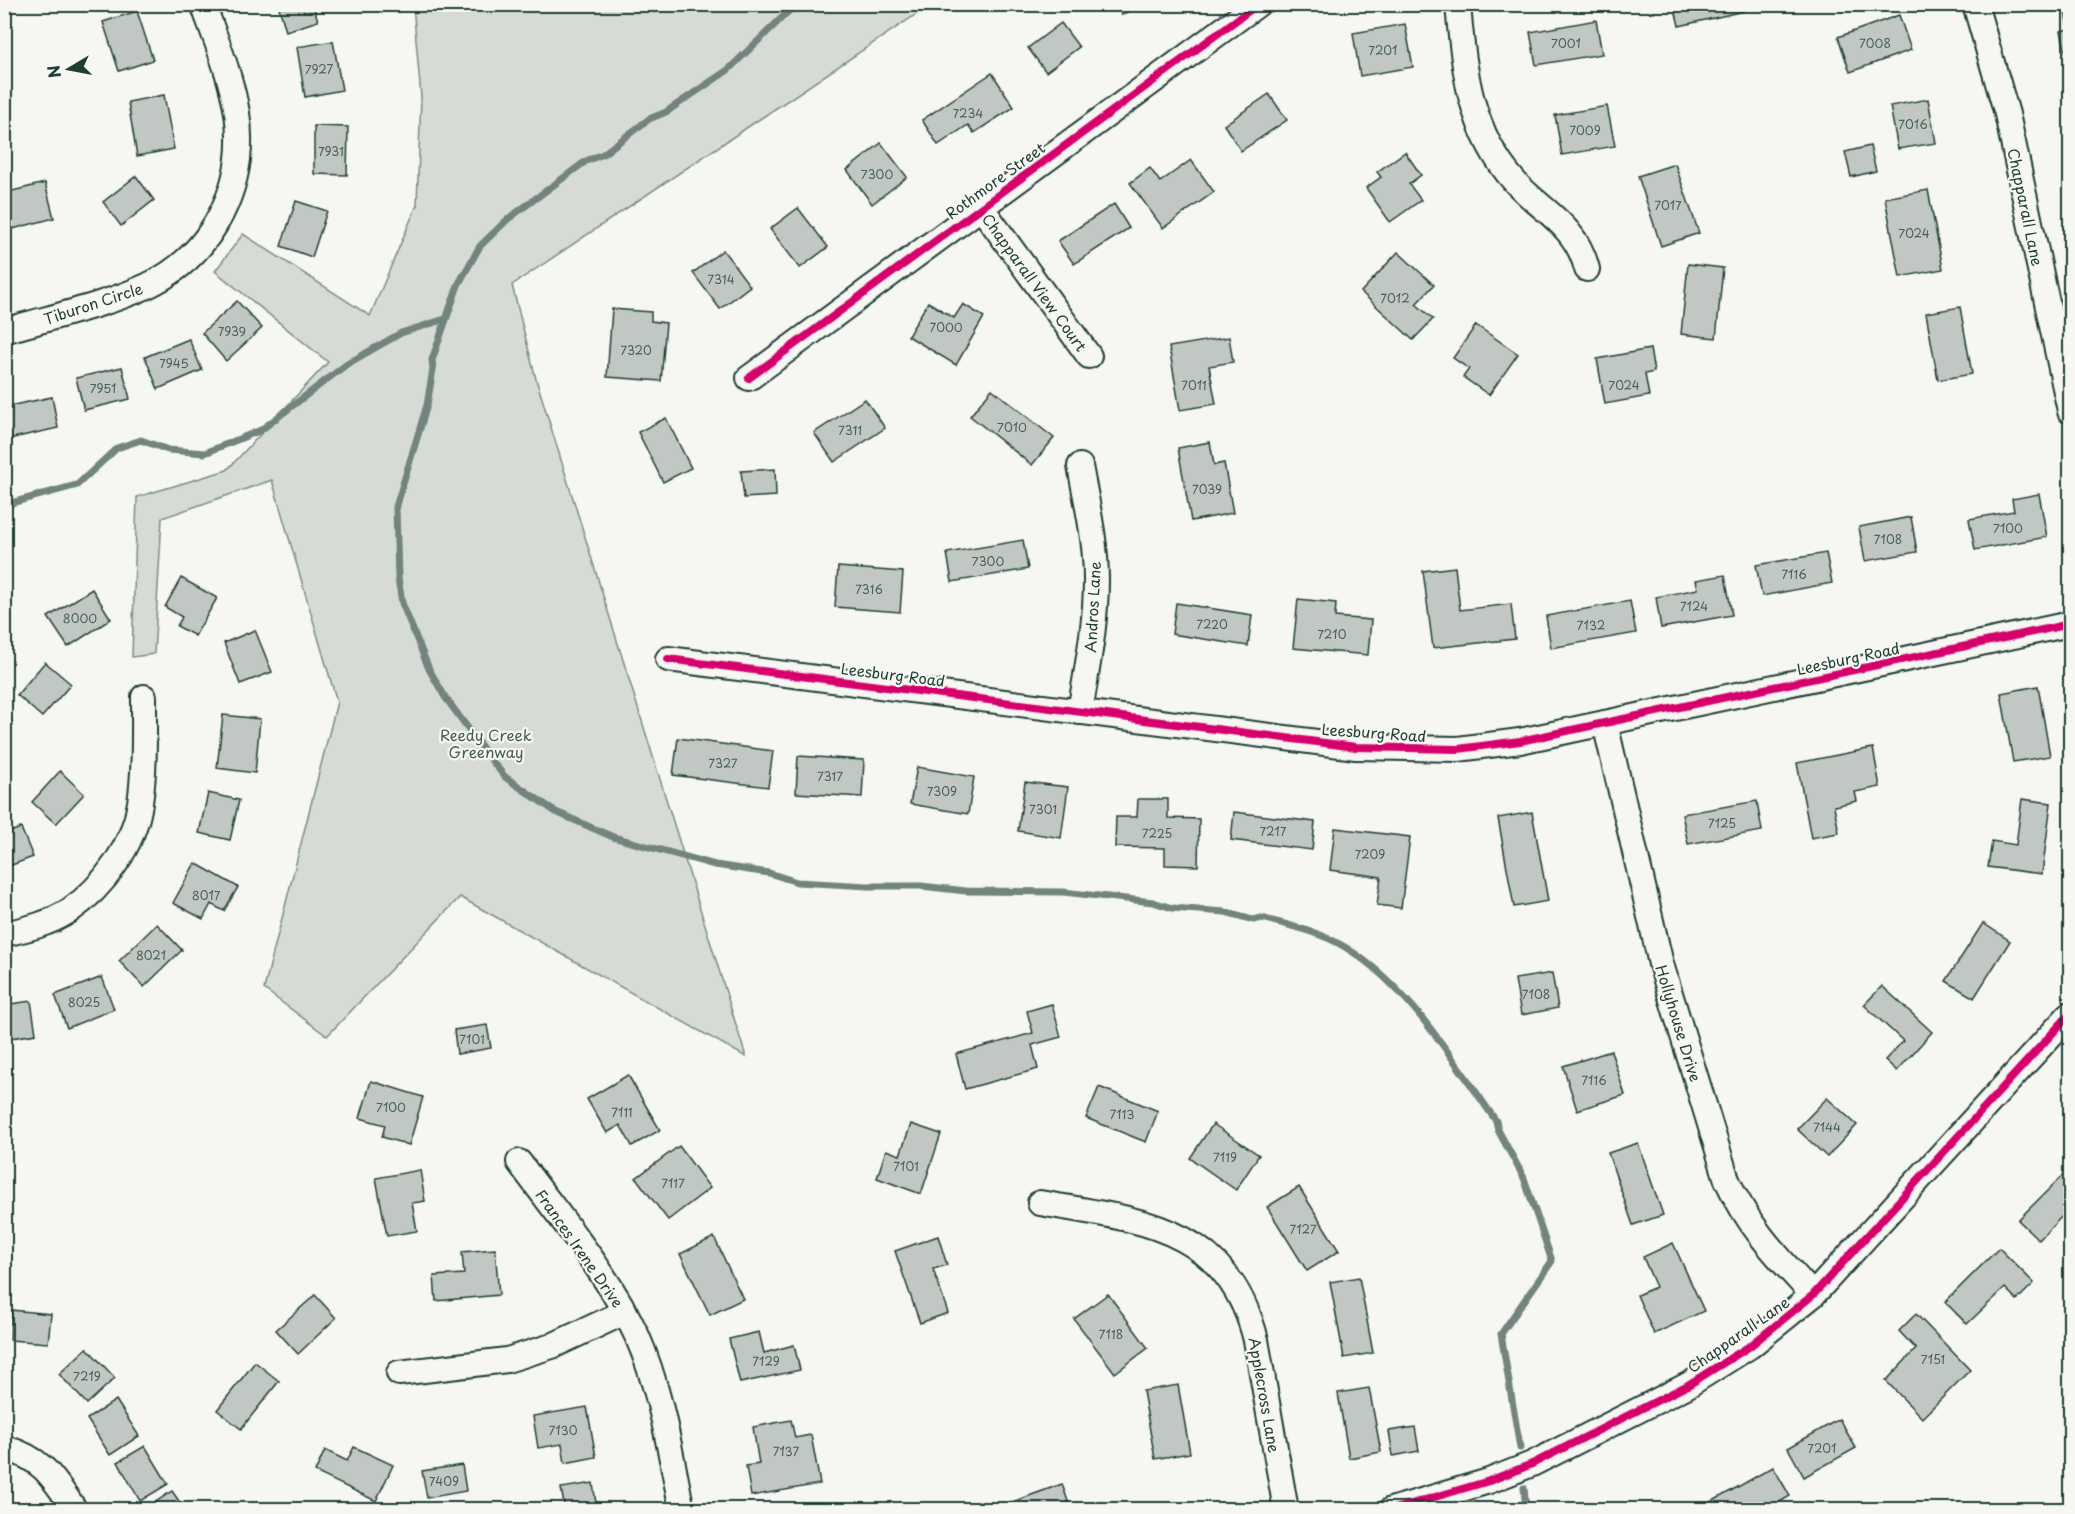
<svg xmlns="http://www.w3.org/2000/svg" width="2075" height="1514" font-family="'Playpen Sans',sans-serif">
<style>
.green{fill:#d6dbd6;stroke:#7a8c85;stroke-width:1.5}
.lines{fill:none;stroke-linecap:round;stroke-linejoin:round}
.stream{stroke:#72847d;stroke-width:7}
.building{fill:#c1c8c3;stroke:#1f3d34;stroke-width:1.5}
.street-casing{stroke:#1f3d34;stroke-width:28}
.street{stroke:#f6f6f2;stroke-width:24}
.cycleway-casing{stroke:#f6f6f2;stroke-width:11}
.cycleway{stroke:#d6006c;stroke-width:8}
.labels{text-anchor:middle;dominant-baseline:central;stroke-width:4.5;stroke-linejoin:round;paint-order:stroke}
.number-label{font-size:12px;fill:#486058}
.street-label{font-size:15px;fill:#1f3d34;stroke:#f6f6f2}
.park-label{font-size:15px;fill:#445d54;stroke:#f6f6f2}
</style>
<rect width="100%" height="100%" fill="#f6f6f2"/>
<filter id="ink" filterUnits="userSpaceOnUse"><feTurbulence type="fractalNoise" baseFrequency=".0167" numOctaves="2"/><feDisplacementMap in="SourceGraphic" scale="12" xChannelSelector="R" yChannelSelector="G"/><feConvolveMatrix kernelMatrix="1 2 1 2 8 2 1 2 1" color-interpolation-filters="sRGB"/></filter>
<g filter="url(#ink)">
<polygon class="green" points="413,5 930,5 512,285 536,379 746,1057 460,897 327,1036 264,989 337,702 272,480 162,518 154,654 132,657 137,497 227,470 328,362 215,271 243,234 370,316 417,205 421,97"/>
<g class="lines">
<g class="stream">
<path d="M796,4l-68,66 -62,42 -17,7 -46,35 -17,7 -78,58 -28,27 -22,39 -26,75 1,9 -6,36 -31,102 2,71 4,25 27,66 16,28 47,64 13,16 51,35 57,25 102,28 54,8 28,9 71,4h53l45,5 97,1 90,10 19,6 53,4 28,8 9,-2c24,7 51,12 74,24 68,36 117,118 160,179l2,9 26,48 28,83 -51,73 19,114"/>
<polyline points="4,505 77,485 117,448 141,440 168,450 205,453 261,430 347,364 401,333 445,319"/>
<polyline points="1524,1488 1526,1510"/>
</g>
</g>
<g class="building">
<polygon points="278,4 313,4 318,21 286,31"/>
<polygon points="1115,4 1140,4 1122,15"/>
<polygon points="1674,4 1743,4 1744,11 1679,26"/>
<polygon points="2064,4 2070,4 2070,53 2066,54 2061,31 2068,29"/>
<polygon points="137,11 153,60 119,71 103,22"/>
<polygon points="1899,15 1911,50 1850,72 1838,37"/>
<polygon points="1596,20 1602,54 1536,65 1530,32"/>
<polygon points="1061,23 1079,47 1046,72 1028,48"/>
<polygon points="1405,24 1413,67 1360,76 1353,33"/>
<polygon points="333,41 342,90 305,97 297,47"/>
<polygon points="992,73 1014,107 974,133 968,125 938,145 922,120"/>
<polygon points="1269,94 1287,120 1241,151 1224,125"/>
<polygon points="164,95 174,149 137,156 128,102"/>
<polygon points="1928,99 1936,143 1898,149 1890,106"/>
<polygon points="1607,106 1615,146 1562,155 1555,115"/>
<polygon points="314,126 348,127 347,175 314,174"/>
<polygon points="881,143 907,177 872,204 847,170"/>
<polygon points="1870,146 1876,171 1851,177 1845,152"/>
<polygon points="1405,152 1421,175 1409,184 1421,200 1390,222 1366,188 1381,177 1377,172"/>
<polygon points="1191,160 1214,192 1163,228 1130,183 1150,168 1160,182"/>
<polygon points="1675,164 1699,233 1661,246 1638,176"/>
<polygon points="136,176 154,200 121,226 103,202"/>
<polygon points="45,183 54,218 5,231 4,193"/>
<polygon points="1928,190 1943,269 1900,277 1885,198"/>
<polygon points="296,201 327,211 312,257 281,246"/>
<polygon points="1114,204 1129,228 1074,264 1058,241"/>
<polygon points="798,208 828,247 800,268 770,229"/>
<polygon points="723,250 750,286 720,309 693,273"/>
<polygon points="1398,252 1434,285 1416,304 1433,319 1413,340 1361,292"/>
<polygon points="1688,264 1723,268 1716,338 1681,334"/>
<polygon points="237,301 262,328 226,361 202,333"/>
<polygon points="928,302 954,318 963,304 984,317 956,365 908,336"/>
<polygon points="1960,307 1972,374 1938,380 1926,313"/>
<polygon points="612,309 651,312 651,321 666,323 661,381 607,377"/>
<polygon points="1476,325 1518,354 1489,395 1463,377 1469,369 1453,358"/>
<polygon points="1229,337 1233,362 1209,366 1216,404 1180,410 1169,347"/>
<polygon points="189,339 202,370 158,389 145,357"/>
<polygon points="1650,349 1654,372 1645,374 1649,396 1605,404 1597,359"/>
<polygon points="122,367 130,399 84,410 76,378"/>
<polygon points="992,389 1054,438 1032,465 970,416"/>
<polygon points="52,397 58,428 4,440 4,407"/>
<polygon points="865,399 885,428 834,462 814,433"/>
<polygon points="666,418 691,468 663,482 638,432"/>
<polygon points="1210,442 1214,465 1224,463 1233,513 1191,521 1178,448"/>
<polygon points="775,469 776,496 744,498 741,471"/>
<polygon points="2039,494 2047,537 1975,550 1969,519 2014,511 2012,499"/>
<polygon points="1911,517 1917,552 1865,561 1859,527"/>
<polygon points="1023,540 1028,569 952,582 947,553"/>
<polygon points="1826,553 1832,583 1762,596 1756,565"/>
<polygon points="838,567 903,572 900,612 835,607"/>
<polygon points="1455,567 1460,610 1511,604 1515,639 1433,648 1423,571"/>
<polygon points="1725,575 1732,615 1661,628 1656,597 1698,589 1696,580"/>
<polygon points="181,578 217,598 195,636 177,626 182,617 165,607"/>
<polygon points="92,589 111,619 68,647 48,617"/>
<polygon points="1298,599 1336,603 1335,617 1371,620 1368,655 1293,648"/>
<polygon points="1630,601 1636,633 1551,648 1546,616"/>
<polygon points="1176,603 1252,615 1248,646 1172,634"/>
<polygon points="255,630 272,672 240,684 224,643"/>
<polygon points="45,662 71,684 42,717 17,695"/>
<polygon points="2038,686 2050,756 2013,762 2001,693"/>
<polygon points="223,715 260,719 255,773 217,768"/>
<polygon points="678,738 773,751 768,787 673,775"/>
<polygon points="1873,748 1880,787 1855,792 1857,801 1834,806 1839,833 1811,838 1797,763"/>
<polygon points="798,756 864,760 862,797 796,793"/>
<polygon points="917,767 974,777 968,814 910,804"/>
<polygon points="60,771 84,794 56,824 32,802"/>
<polygon points="1025,782 1068,787 1061,838 1018,831"/>
<polygon points="208,793 239,800 230,840 199,833"/>
<polygon points="1138,799 1168,799 1168,818 1199,819 1198,866 1165,865 1165,848 1115,847 1116,817 1137,817"/>
<polygon points="2022,799 2051,803 2042,874 1988,867 1992,841 2016,845"/>
<polygon points="1757,801 1762,831 1688,844 1682,814"/>
<polygon points="1234,812 1315,822 1312,850 1231,840"/>
<polygon points="1532,812 1548,901 1514,907 1498,818"/>
<polygon points="21,828 33,857 4,868 4,834"/>
<polygon points="1335,828 1410,837 1401,908 1377,905 1381,877 1330,870"/>
<polygon points="195,863 238,887 224,911 211,904 203,919 173,903"/>
<polygon points="1983,923 2010,941 1974,998 1946,981"/>
<polygon points="157,924 182,950 144,987 119,961"/>
<polygon points="1552,973 1558,1008 1521,1015 1515,979"/>
<polygon points="102,977 114,1009 67,1028 55,995"/>
<polygon points="1882,986 1932,1032 1897,1071 1885,1060 1903,1041 1864,1005"/>
<polygon points="31,1001 36,1034 4,1039 4,1005"/>
<polygon points="1052,1004 1061,1037 1032,1045 1038,1069 965,1089 956,1054 1033,1033 1027,1011"/>
<polygon points="487,1025 491,1048 457,1054 454,1030"/>
<polygon points="1611,1051 1625,1095 1577,1110 1563,1066"/>
<polygon points="628,1075 660,1130 632,1146 620,1125 607,1133 587,1099"/>
<polygon points="371,1081 423,1097 409,1145 382,1137 385,1125 360,1118"/>
<polygon points="1099,1087 1158,1111 1146,1142 1086,1118"/>
<polygon points="1827,1098 1857,1125 1827,1157 1797,1129"/>
<polygon points="911,1124 941,1134 921,1194 877,1178 886,1150 900,1155"/>
<polygon points="1213,1124 1259,1155 1236,1190 1190,1158"/>
<polygon points="1638,1143 1663,1215 1633,1225 1608,1153"/>
<polygon points="679,1146 710,1188 668,1220 636,1178"/>
<polygon points="2070,1168 2070,1208 2039,1240 2018,1220"/>
<polygon points="420,1170 425,1201 412,1203 417,1231 387,1236 376,1178"/>
<polygon points="1299,1187 1339,1251 1307,1271 1267,1207"/>
<polygon points="938,1236 947,1265 933,1269 948,1313 920,1323 895,1251"/>
<polygon points="714,1237 743,1299 710,1315 680,1254"/>
<polygon points="1673,1243 1704,1311 1654,1334 1637,1295 1656,1287 1643,1257"/>
<polygon points="1999,1248 2034,1283 2017,1300 2005,1288 1967,1324 1945,1302"/>
<polygon points="495,1249 499,1295 436,1301 434,1276 464,1274 462,1252"/>
<polygon points="1359,1277 1373,1353 1344,1358 1330,1282"/>
<polygon points="1108,1294 1148,1348 1115,1373 1074,1319"/>
<polygon points="315,1295 336,1318 298,1354 276,1330"/>
<polygon points="11,1310 51,1314 48,1343 10,1340"/>
<polygon points="1916,1314 1970,1370 1922,1418 1886,1381 1916,1349 1899,1331"/>
<polygon points="759,1332 764,1353 794,1345 800,1370 740,1383 729,1339"/>
<polygon points="87,1348 115,1378 87,1404 59,1374"/>
<polygon points="255,1362 279,1381 241,1429 217,1410"/>
<polygon points="1178,1385 1190,1453 1155,1459 1143,1391"/>
<polygon points="1369,1388 1381,1452 1349,1458 1338,1393"/>
<polygon points="116,1400 139,1436 110,1455 87,1419"/>
<polygon points="587,1407 596,1457 565,1463 562,1444 538,1448 533,1416"/>
<polygon points="1839,1419 1856,1448 1804,1477 1788,1448"/>
<polygon points="791,1420 795,1438 811,1435 820,1484 751,1496 746,1466 759,1464 753,1427"/>
<polygon points="1415,1427 1419,1451 1393,1456 1389,1431"/>
<polygon points="145,1446 168,1484 140,1501 118,1462"/>
<polygon points="354,1447 393,1465 376,1501 315,1472 325,1450 347,1461"/>
<polygon points="462,1465 466,1491 427,1498 422,1471"/>
<polygon points="1773,1467 1790,1496 1766,1510 1697,1510"/>
<polygon points="593,1483 597,1510 565,1510 561,1488"/>
<polygon points="1062,1484 1071,1510 1003,1510 1001,1506"/>
<polygon points="172,1491 185,1510 147,1510 147,1508"/>
</g>
<g class="lines">
<g class="street-casing">
<g id="street">
<path d="M1458,4c5,64 12,128 57,178 28,30 61,43 72,87"/>
<polyline points="1975,4 2007,114 2070,411"/>
<polyline points="981,207 1089,356"/>
<path d="M4,331c47,-14 99,-25 143,-45 66,-31 101,-102 90,-173 -6,-37 -21,-73 -34,-109"/>
<polyline points="749,378 1258,4"/>
<path d="M1080,466c7,38 16,75 16,114 0,44 -9,88 -16,132"/>
<polyline points="668,659 1356,747 1458,749 1520,741 2070,624"/>
<path d="M1605,723l56,241 66,216c22,48 51,77 86,115"/>
<path d="M4,934c23,-5 45,-10 65,-23 35,-24 65,-66 71,-108 5,-35 4,-71 4,-106"/>
<path d="M519,1162c41,56 89,111 118,174 24,54 33,116 45,174"/>
<path d="M1040,1203c99,17 187,22 216,137l30,170"/>
<polyline points="399,1373 507,1360 552,1346 625,1312"/>
<path d="M5,1448c39,11 48,30 70,62"/>
<polyline points="1391,1510 1489,1481 1532,1464 1688,1385 1750,1346 1813,1295 2070,1014"/>
</g>
</g>
<use href="#street" class="street"/>
<g class="cycleway-casing">
<g id="cycleway">
<polyline points="749,378 1258,4"/>
<polyline points="668,659 1356,747 1458,749 1520,741 2070,624"/>
<polyline points="1391,1510 1489,1481 1532,1464 1688,1385 1750,1346 1813,1295 2070,1014"/>
</g>
</g>
<use href="#cycleway" class="cycleway"/>
</g>
</g>
<g class="labels">
<g class="number-label">
<text x="1566" y="43">7001</text>
<text x="1875" y="43">7008</text>
<text x="1383" y="50">7201</text>
<text x="319" y="69">7927</text>
<text x="968" y="113">7234</text>
<text x="1913" y="124">7016</text>
<text x="1585" y="130">7009</text>
<text x="331" y="151">7931</text>
<text x="877" y="174">7300</text>
<text x="1668" y="205">7017</text>
<text x="1914" y="233">7024</text>
<text x="721" y="279">7314</text>
<text x="1395" y="298">7012</text>
<text x="946" y="327">7000</text>
<text x="232" y="331">7939</text>
<text x="636" y="350">7320</text>
<text x="174" y="363">7945</text>
<text x="1194" y="385">7011</text>
<text x="1624" y="385">7024</text>
<text x="103" y="388">7951</text>
<text x="1012" y="427">7010</text>
<text x="850" y="430">7311</text>
<text x="1207" y="489">7039</text>
<text x="2008" y="528">7100</text>
<text x="1888" y="539">7108</text>
<text x="988" y="561">7300</text>
<text x="1794" y="574">7116</text>
<text x="869" y="589">7316</text>
<text x="1694" y="606">7124</text>
<text x="80" y="618">8000</text>
<text x="1212" y="624">7220</text>
<text x="1591" y="625">7132</text>
<text x="1332" y="634">7210</text>
<text x="723" y="763">7327</text>
<text x="830" y="776">7317</text>
<text x="942" y="791">7309</text>
<text x="1043" y="809">7301</text>
<text x="1722" y="823">7125</text>
<text x="1273" y="831">7217</text>
<text x="1157" y="833">7225</text>
<text x="1370" y="854">7209</text>
<text x="206" y="895">8017</text>
<text x="151" y="955">8021</text>
<text x="1536" y="994">7108</text>
<text x="84" y="1002">8025</text>
<text x="472" y="1039">7101</text>
<text x="1594" y="1080">7116</text>
<text x="391" y="1107">7100</text>
<text x="622" y="1112">7111</text>
<text x="1122" y="1114">7113</text>
<text x="1827" y="1127">7144</text>
<text x="1225" y="1157">7119</text>
<text x="906" y="1166">7101</text>
<text x="673" y="1183">7117</text>
<text x="1303" y="1229">7127</text>
<text x="1111" y="1334">7118</text>
<text x="1933" y="1359">7151</text>
<text x="766" y="1361">7129</text>
<text x="87" y="1376">7219</text>
<text x="563" y="1430">7130</text>
<text x="1822" y="1448">7201</text>
<text x="786" y="1451">7137</text>
<text x="444" y="1481">7409</text>
</g>
<g class="street-label">
<text transform="translate(995 180) rotate(-36)">Rothmore Street</text>
<text transform="translate(2026 207) rotate(78)">Chapparall Lane</text>
<text transform="translate(1035 282) rotate(54)">Chapparall View Court</text>
<text transform="translate(93 303) rotate(-18)">Tiburon Circle</text>
<text transform="translate(1092 607) rotate(-87)">Andros Lane</text>
<text transform="translate(1848 658) rotate(-12)">Leesburg Road</text>
<text transform="translate(893 674) rotate(7)">Leesburg Road</text>
<text transform="translate(1374 732) rotate(4)">Leesburg Road</text>
<text transform="translate(1679 1023) rotate(73)">Hollyhouse Drive</text>
<text transform="translate(580 1248) rotate(55)">Frances Irene Drive</text>
<text transform="translate(1738 1334) rotate(-35)">Chapparall Lane</text>
<text transform="translate(1265 1395) rotate(80)">Applecross Lane</text>
</g>
<g class="park-label">
<text x="486" y="734">Reedy Creek<tspan x="486" dy="17">Greenway</tspan></text>
</g>
</g>
<rect width="2075" height="1514" fill="none" stroke="#f6f6f2" stroke-width="24"/>
<rect x="12" y="12" width="2051" height="1490" fill="none" stroke="#1f3d34" stroke-width="2" filter="url(#ink)"/>
<g transform="translate(69 69) rotate(260)" stroke="#f6f6f2" stroke-width="4.5" paint-order="stroke">
<path d="M0-4.5L10 22L0 15L-10 22Z" fill="#1f3d34"/>
<text y="-9" font-size="16" font-weight="bold" text-anchor="middle" fill="#1f3d34">N</text>
</g>
</svg>
